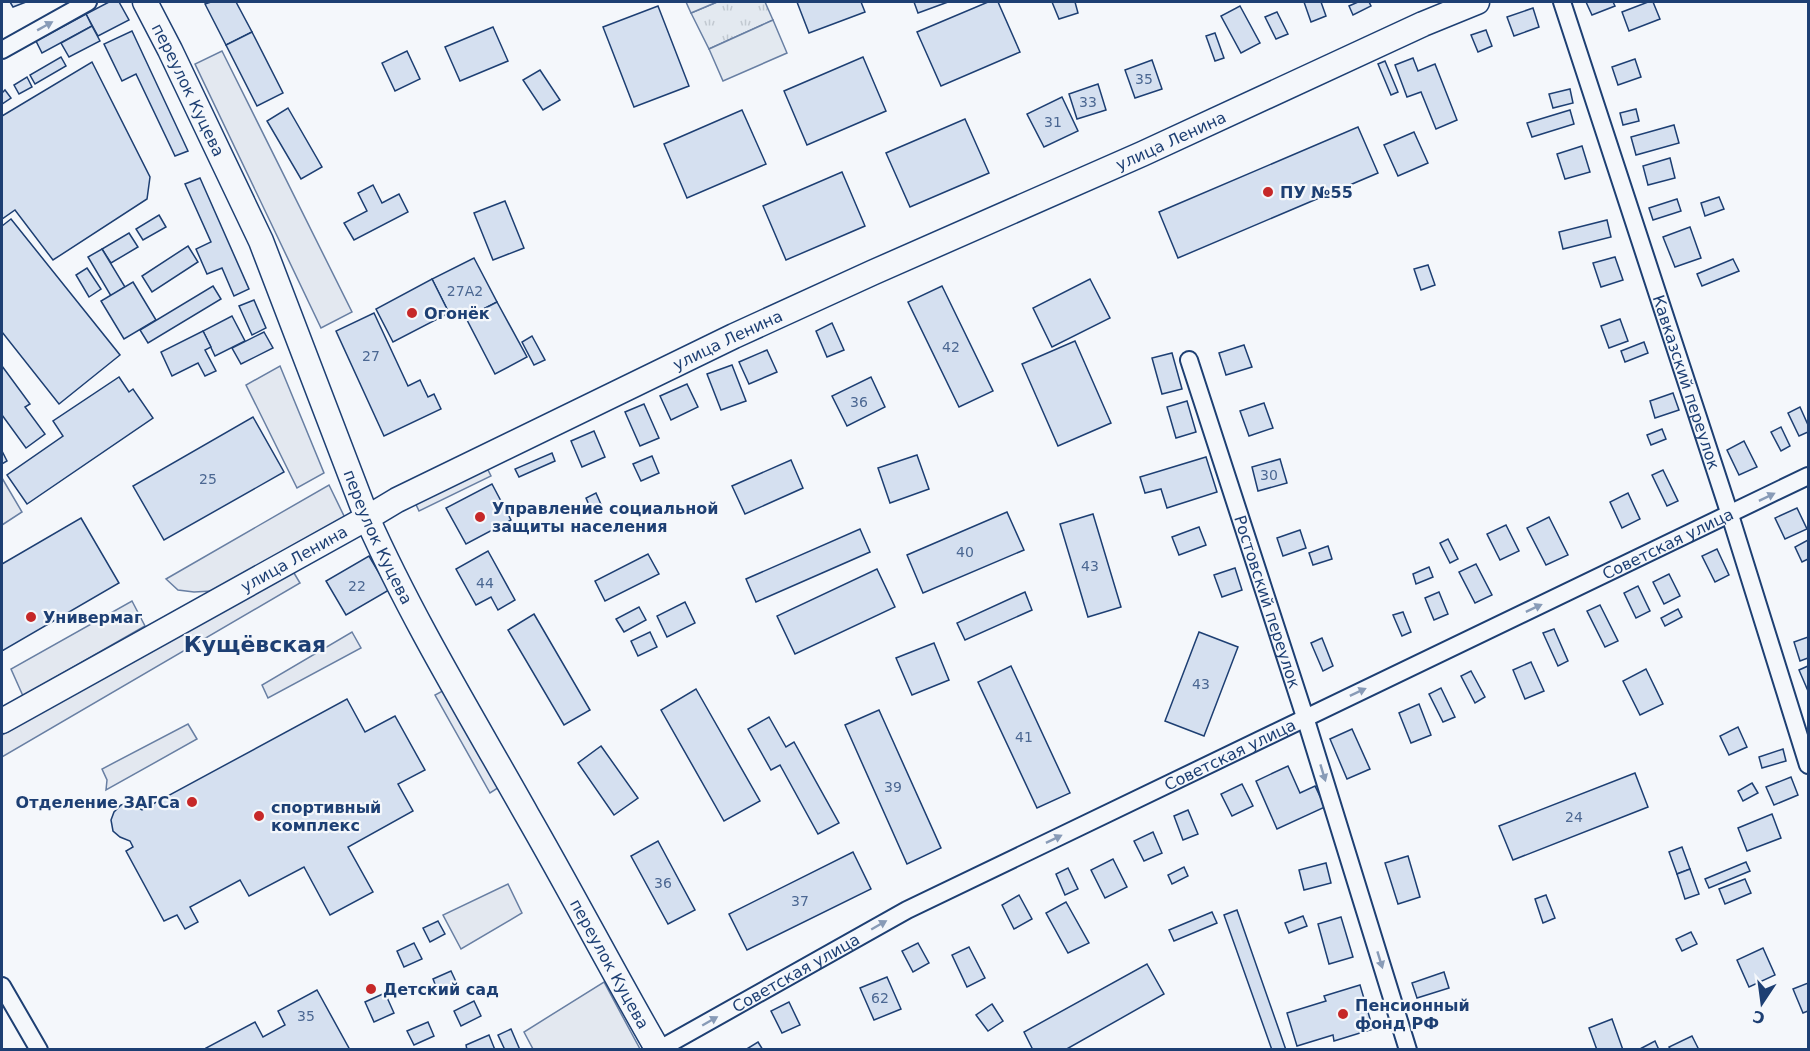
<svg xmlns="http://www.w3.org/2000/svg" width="1810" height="1051" font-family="'DejaVu Sans',sans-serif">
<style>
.park{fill:url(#park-tufts);stroke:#687fa3;stroke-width:1.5}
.pitch{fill:#e3e9f0;stroke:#687fa3;stroke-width:1.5}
.parking{fill:#e3e8f0;stroke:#687fa3;stroke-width:1.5}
.building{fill:#d5e0f0;stroke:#1d3f73;stroke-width:1.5}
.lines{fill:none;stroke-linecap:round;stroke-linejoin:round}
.street-casing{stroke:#1d3f73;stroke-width:20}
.secondary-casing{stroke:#1d3f73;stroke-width:27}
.street{stroke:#f4f7fb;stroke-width:16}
.secondary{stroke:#f4f7fb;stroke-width:24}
.oneway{fill:#889bb7}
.poi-dot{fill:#c62828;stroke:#f4f7fb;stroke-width:2}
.labels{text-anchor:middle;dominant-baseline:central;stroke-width:4.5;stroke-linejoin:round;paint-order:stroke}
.number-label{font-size:14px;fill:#4b6792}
.street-label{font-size:16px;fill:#1d3f73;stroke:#f4f7fb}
.poi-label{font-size:16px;font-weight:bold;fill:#1d3f73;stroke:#f4f7fb;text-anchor:start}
.district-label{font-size:22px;font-weight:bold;fill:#1d3f73;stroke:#f4f7fb}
</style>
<defs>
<pattern id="park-tufts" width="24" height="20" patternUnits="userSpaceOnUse" patternTransform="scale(1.5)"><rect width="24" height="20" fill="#e3e9f0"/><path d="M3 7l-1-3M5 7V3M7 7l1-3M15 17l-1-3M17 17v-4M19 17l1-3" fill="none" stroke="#c2c9d1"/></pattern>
</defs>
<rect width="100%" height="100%" fill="#f4f7fb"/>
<polygon class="park" points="717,2 765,2 773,20 709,49 691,13"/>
<g class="pitch">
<polygon points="686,2 717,2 691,13"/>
<polygon points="773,20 787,53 723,81 709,49"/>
</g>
<g class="parking">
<polygon points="222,51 352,312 321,328 195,64"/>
<polygon points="280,366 324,473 297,488 246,385"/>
<polygon points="484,462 491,476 419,511 412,496"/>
<polygon points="2,478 22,512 2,525"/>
<polygon points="329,485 345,518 212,591 194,592 178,590 166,579"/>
<polygon points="291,568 300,583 2,757 2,735"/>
<polygon points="132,601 145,626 23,696 11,669"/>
<polygon points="352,632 361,648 268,698 262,685"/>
<polygon points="450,687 504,784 490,793 435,695"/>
<polygon points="188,724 197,739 106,790 107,780 102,769"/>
<polygon points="508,884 522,913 461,949 443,915"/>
<polygon points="604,982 640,1049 533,1049 524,1032"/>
</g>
<g class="building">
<polygon points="10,2 26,2 13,7"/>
<polygon points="109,2 119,2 129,20 98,36 86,14"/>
<polygon points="211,2 236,2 252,32 226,45 205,4"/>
<polygon points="797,2 861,2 865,12 809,33"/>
<polygon points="914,2 948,2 918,13"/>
<polygon points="988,2 998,2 1020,52 941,86 917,32"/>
<polygon points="1052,2 1075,2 1078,13 1059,19"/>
<polygon points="1304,2 1321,2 1326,16 1311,22"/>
<polygon points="1358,2 1369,2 1371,6 1353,15 1349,6"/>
<polygon points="1586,2 1613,2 1615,6 1592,15"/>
<polygon points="1648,2 1653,2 1660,19 1629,31 1622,12"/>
<polygon points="658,6 689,86 634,107 603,27"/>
<polygon points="1240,6 1260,43 1241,53 1221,16"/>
<polygon points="1533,8 1539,27 1514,36 1507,17"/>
<polygon points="1277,12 1288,34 1276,39 1265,17"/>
<polygon points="86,14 92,26 42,53 36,41"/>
<polygon points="92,26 100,41 69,57 61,43"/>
<polygon points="493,27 508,61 460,81 445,47"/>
<polygon points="1486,30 1492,46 1478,52 1471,35"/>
<polygon points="132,31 188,151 175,156 136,74 122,81 104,44"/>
<polygon points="252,32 283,93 257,106 226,45"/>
<polygon points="1215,33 1224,58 1215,61 1206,36"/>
<polygon points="407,51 420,79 395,91 382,63"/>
<polygon points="61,57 66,66 35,84 30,75"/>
<polygon points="863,57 886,111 807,145 784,91"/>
<polygon points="1413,58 1418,71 1435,64 1457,120 1436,129 1421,92 1407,97 1395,65"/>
<polygon points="1635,59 1641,77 1618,85 1612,67"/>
<polygon points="1152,60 1162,89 1135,98 1125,70"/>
<polygon points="1385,61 1398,92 1391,95 1378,64"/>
<polygon points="92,62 150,177 147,199 53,260 15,210 2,219 2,116"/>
<polygon points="540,70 560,100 543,110 523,80"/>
<polygon points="27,77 32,87 19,94 14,85"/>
<polygon points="1098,84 1106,110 1077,119 1069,94"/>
<polygon points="1570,89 1573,103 1553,108 1549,94"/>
<polygon points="5,90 11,98 2,104 2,93"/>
<polygon points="1062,97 1078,131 1044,147 1027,114"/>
<polygon points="288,108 322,167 301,179 267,121"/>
<polygon points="1636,109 1639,121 1623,125 1620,113"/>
<polygon points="742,110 766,164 687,198 664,144"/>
<polygon points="1570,110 1574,124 1532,137 1527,123"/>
<polygon points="965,119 989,173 910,207 886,153"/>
<polygon points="1674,125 1679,143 1636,155 1631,137"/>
<polygon points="1358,127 1378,173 1178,258 1159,212"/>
<polygon points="1414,132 1428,163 1398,176 1384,145"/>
<polygon points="1582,146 1590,172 1565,179 1557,154"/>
<polygon points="1670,158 1675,178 1648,185 1643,166"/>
<polygon points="842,172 865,226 786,260 763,206"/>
<polygon points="200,178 249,289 234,296 222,268 207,274 196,249 211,242 185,184"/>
<polygon points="373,185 382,203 399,194 408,212 354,240 344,223 367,211 358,193"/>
<polygon points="1719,197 1724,209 1705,216 1701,203"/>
<polygon points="1677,199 1681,211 1653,220 1649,208"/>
<polygon points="505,201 524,248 493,260 474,213"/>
<polygon points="159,215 166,227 143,240 136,229"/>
<polygon points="11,219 120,355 59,404 2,332 2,226"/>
<polygon points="1607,220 1611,237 1563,249 1559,232"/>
<polygon points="1690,227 1701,258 1675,267 1663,237"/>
<polygon points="129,233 138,247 111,263 102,249"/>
<polygon points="188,246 198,262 152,292 142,276"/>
<polygon points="102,249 125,287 111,296 88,257"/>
<polygon points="1615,257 1623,280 1601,287 1593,263"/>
<polygon points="474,258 497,302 466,318 449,313 432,279"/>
<polygon points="1733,259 1739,271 1702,286 1697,274"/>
<polygon points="1428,265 1435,285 1421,290 1414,269"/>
<polygon points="87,268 101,289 89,297 76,275"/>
<polygon points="432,279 449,313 393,342 376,309"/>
<polygon points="1090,279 1110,318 1052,347 1033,308"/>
<polygon points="133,282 156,320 124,339 101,301"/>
<polygon points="213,286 221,299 148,343 140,330"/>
<polygon points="942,286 993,391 959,407 908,302"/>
<polygon points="254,300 266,328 252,335 239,306"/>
<polygon points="497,302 527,357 495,374 466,318"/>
<polygon points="374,313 408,386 420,380 428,397 434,394 441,409 384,436 336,331"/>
<polygon points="232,316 245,341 215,356 203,331"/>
<polygon points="1620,319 1628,341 1609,348 1601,326"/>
<polygon points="832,323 844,350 827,357 816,331"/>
<polygon points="203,331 211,347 205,350 216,371 205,376 198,363 172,376 161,352"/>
<polygon points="264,332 273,348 241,364 232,348"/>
<polygon points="532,336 545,360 534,365 522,342"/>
<polygon points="1075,341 1111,423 1058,446 1022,364"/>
<polygon points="1644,342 1648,353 1625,362 1621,351"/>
<polygon points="1244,345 1252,367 1226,375 1219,353"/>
<polygon points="767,350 777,372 749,384 739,362"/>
<polygon points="1172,353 1182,389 1162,394 1152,358"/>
<polygon points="732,365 746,401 721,410 707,374"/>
<polygon points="2,366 30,404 25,407 45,434 26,448 2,415"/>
<polygon points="119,377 129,392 133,389 153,418 27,504 7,475 63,436 53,421"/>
<polygon points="871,377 885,407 847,426 832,396"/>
<polygon points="687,384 698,407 671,420 660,396"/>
<polygon points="1673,393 1679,410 1655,418 1650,401"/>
<polygon points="1187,401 1196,432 1176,438 1167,407"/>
<polygon points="1264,403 1273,428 1249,436 1240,411"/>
<polygon points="644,404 659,438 640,446 625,412"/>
<polygon points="1800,407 1808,425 1808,432 1799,436 1788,413"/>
<polygon points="253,417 284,472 164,540 133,486"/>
<polygon points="1781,427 1790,446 1781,451 1771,432"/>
<polygon points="1662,429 1666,439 1651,445 1647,435"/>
<polygon points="594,431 605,457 582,467 571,441"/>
<polygon points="1744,441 1757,467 1739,475 1727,450"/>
<polygon points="2,451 7,461 2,464"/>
<polygon points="552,453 555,461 519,477 515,469"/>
<polygon points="917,455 929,489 890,503 878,468"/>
<polygon points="652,456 659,473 641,481 633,464"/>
<polygon points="1206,457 1217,492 1167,508 1161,489 1145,493 1140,477"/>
<polygon points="1280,459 1287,483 1258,491 1252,467"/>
<polygon points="791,460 803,488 745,514 732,486"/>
<polygon points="1663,470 1678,501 1667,506 1652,475"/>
<polygon points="492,484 511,520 466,544 446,508"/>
<polygon points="596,493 603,509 593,514 586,498"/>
<polygon points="1628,493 1640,519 1622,528 1610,502"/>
<polygon points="1797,508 1807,529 1785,539 1775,518"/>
<polygon points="1007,512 1024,550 923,593 907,555"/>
<polygon points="1093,514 1121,607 1088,617 1060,524"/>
<polygon points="1549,517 1568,555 1546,565 1527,528"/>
<polygon points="81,518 119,583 2,651 2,564"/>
<polygon points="1506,525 1519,551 1500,560 1487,534"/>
<polygon points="1199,527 1206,545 1179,555 1172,537"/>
<polygon points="860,529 870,552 756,602 746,579"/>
<polygon points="1300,530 1306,548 1283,556 1277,538"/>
<polygon points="1448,539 1458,559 1450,563 1440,543"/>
<polygon points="1808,540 1808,559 1802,562 1795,547"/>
<polygon points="1328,546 1332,559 1313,565 1309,553"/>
<polygon points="1717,549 1729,575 1715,582 1702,556"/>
<polygon points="488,551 515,600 498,610 491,597 476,605 456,569"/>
<polygon points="648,554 659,574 605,601 595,581"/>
<polygon points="369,556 389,590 346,615 326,581"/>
<polygon points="1476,564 1492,595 1475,603 1459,572"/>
<polygon points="1429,567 1433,577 1416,584 1413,574"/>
<polygon points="1235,568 1242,590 1222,597 1214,575"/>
<polygon points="877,569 895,607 795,654 777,616"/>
<polygon points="1669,574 1680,596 1664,604 1653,582"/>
<polygon points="1638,586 1650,611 1636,618 1624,593"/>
<polygon points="1025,592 1032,610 965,640 957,623"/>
<polygon points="1439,592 1448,614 1434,620 1425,598"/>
<polygon points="685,602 695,623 667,637 657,616"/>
<polygon points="1600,605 1618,641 1605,647 1587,611"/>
<polygon points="639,607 646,620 624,632 616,619"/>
<polygon points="1678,609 1682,617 1665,626 1661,618"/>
<polygon points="1403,612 1411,632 1402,636 1393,615"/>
<polygon points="534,614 590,710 564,725 508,630"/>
<polygon points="1554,629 1568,661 1558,666 1543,633"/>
<polygon points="650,632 657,647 638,656 631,641"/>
<polygon points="1199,632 1238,647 1204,736 1165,721"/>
<polygon points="1808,637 1808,658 1800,661 1794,642"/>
<polygon points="1322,638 1333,666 1323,671 1311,643"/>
<polygon points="934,643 949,680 912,695 896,658"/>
<polygon points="1531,662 1544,691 1525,699 1513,670"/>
<polygon points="1011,666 1070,793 1037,808 978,682"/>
<polygon points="1808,666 1808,691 1799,670"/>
<polygon points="1646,669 1663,704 1640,715 1623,681"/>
<polygon points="1471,671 1485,697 1475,703 1461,676"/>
<polygon points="1441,688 1455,717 1443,722 1429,694"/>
<polygon points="696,689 760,801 724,821 661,710"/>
<polygon points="347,699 365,732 395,716 425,770 398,784 413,811 348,847 373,892 330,915 304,867 249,896 240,880 190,907 198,922 185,929 177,915 164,921 126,851 133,847 130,841 120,837 113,831 111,820 114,812 121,805 130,803 142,810"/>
<polygon points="1419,704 1431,735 1411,743 1399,713"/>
<polygon points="879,710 941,848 907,864 845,725"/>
<polygon points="769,717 786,747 794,742 839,823 818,834 780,765 771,770 748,729"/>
<polygon points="1738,727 1747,747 1729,755 1720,736"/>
<polygon points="1352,729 1370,769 1347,779 1330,739"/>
<polygon points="601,746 638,798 614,815 578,763"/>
<polygon points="1783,749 1786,761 1762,768 1759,757"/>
<polygon points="1288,766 1300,793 1315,786 1325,807 1277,829 1256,781"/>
<polygon points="1635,773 1648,807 1513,860 1499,826"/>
<polygon points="1791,777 1798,795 1774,805 1766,787"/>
<polygon points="1752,783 1758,793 1743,801 1738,791"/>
<polygon points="1242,784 1253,806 1232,816 1221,794"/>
<polygon points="1188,810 1198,834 1183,840 1174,816"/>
<polygon points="1772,814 1781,838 1747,851 1738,828"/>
<polygon points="1153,832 1162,853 1144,861 1134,841"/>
<polygon points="658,841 695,910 668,924 631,856"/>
<polygon points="1682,847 1690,869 1677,874 1669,852"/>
<polygon points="853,852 871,889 747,950 729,914"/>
<polygon points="1408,856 1420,897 1398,904 1385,863"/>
<polygon points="1113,859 1127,887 1105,898 1091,870"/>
<polygon points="1746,862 1750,871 1709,888 1705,879"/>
<polygon points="1326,863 1331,883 1304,890 1299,870"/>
<polygon points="1184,867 1188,876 1172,884 1168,875"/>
<polygon points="1068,868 1078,889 1065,895 1056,874"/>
<polygon points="1690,869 1699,894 1685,899 1677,874"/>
<polygon points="1745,879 1751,893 1725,904 1719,889"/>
<polygon points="1019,895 1032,919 1014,929 1002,905"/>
<polygon points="1546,895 1555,918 1543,923 1535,899"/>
<polygon points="1066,902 1089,943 1068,953 1046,913"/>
<polygon points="1237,910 1286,1050 1272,1050 1224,915"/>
<polygon points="1212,912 1217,923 1174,941 1169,930"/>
<polygon points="1303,916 1307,926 1289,933 1285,923"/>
<polygon points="1341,917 1353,957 1329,964 1318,924"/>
<polygon points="438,921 445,934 430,942 423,928"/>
<polygon points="1691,932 1697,944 1682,951 1676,939"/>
<polygon points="414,943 422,959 404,967 397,951"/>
<polygon points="918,943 929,963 913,972 902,951"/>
<polygon points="969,947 985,978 967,987 952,955"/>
<polygon points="1763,948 1775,975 1749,987 1737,960"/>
<polygon points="1147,964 1164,994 1065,1050 1033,1050 1024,1032"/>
<polygon points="451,971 458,986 439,994 433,979"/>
<polygon points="1444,972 1449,988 1417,998 1412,983"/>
<polygon points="887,977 901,1009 874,1020 860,988"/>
<polygon points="1808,983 1808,1011 1803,1013 1793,989"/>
<polygon points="1360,985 1373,1029 1334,1041 1333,1035 1297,1046 1287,1013 1326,1001 1324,996"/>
<polygon points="317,990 350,1050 207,1050 206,1048 255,1022 263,1037 285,1025 278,1011"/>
<polygon points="385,993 394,1013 374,1022 365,1002"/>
<polygon points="474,1001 481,1016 461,1026 454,1011"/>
<polygon points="789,1002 800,1025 782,1033 771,1011"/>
<polygon points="992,1004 1003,1021 988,1031 976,1015"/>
<polygon points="1612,1019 1623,1050 1597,1050 1589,1028"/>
<polygon points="428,1022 434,1036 414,1045 407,1031"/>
<polygon points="511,1029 520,1050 505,1050 498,1035"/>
<polygon points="489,1035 495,1050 467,1050 466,1045"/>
<polygon points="1692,1036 1699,1050 1671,1050 1669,1047"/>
<polygon points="1655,1041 1659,1050 1638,1050"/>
<polygon points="758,1042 763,1050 745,1050"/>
</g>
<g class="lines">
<g class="street-casing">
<g id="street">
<path id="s1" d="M1562,2l168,513 78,250"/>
<polyline points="2,50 88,2"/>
<path id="s2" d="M1189,360l116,357 103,333"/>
<polyline points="2,986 39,1050"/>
<path id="s3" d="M658,1050l249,-140 901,-434"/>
</g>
</g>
<g class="secondary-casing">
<g id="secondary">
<path id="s4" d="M145,2l25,48 91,191 106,277c46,103 105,199 160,297 45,78 86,157 131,235"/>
<path id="s5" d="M2,721l365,-203 30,-18 337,-164 140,-64 268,-118 281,-130 54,-22"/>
</g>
</g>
<use href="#street" class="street"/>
<use href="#secondary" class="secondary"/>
</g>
<defs><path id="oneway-solid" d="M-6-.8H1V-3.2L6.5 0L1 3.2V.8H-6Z" transform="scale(1.5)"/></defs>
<g class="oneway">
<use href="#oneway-solid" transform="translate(45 26) rotate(-29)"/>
<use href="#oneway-solid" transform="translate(1767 497) rotate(-26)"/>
<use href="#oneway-solid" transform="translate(1534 608) rotate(-25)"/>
<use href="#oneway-solid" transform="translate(1358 692) rotate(-25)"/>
<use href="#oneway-solid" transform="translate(1323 773) rotate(73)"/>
<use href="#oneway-solid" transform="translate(1054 839) rotate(-26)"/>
<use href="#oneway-solid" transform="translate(879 925) rotate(-30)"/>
<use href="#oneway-solid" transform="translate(1380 960) rotate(73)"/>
<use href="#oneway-solid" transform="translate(710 1021) rotate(-30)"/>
</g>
<g class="poi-dot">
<circle cx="1268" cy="192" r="6"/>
<circle cx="412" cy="313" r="6"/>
<circle cx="480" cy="517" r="6"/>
<circle cx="31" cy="617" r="6"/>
<circle cx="192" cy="802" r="6"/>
<circle cx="259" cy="816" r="6"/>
<circle cx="371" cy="989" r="6"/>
<circle cx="1343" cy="1014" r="6"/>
</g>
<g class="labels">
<g class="number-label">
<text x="1144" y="79">35</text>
<text x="1088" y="102">33</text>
<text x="1053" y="122">31</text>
<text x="465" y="291">27А2</text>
<text x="951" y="347">42</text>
<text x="371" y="356">27</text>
<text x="859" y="402">36</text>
<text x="1269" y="475">30</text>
<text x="208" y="479">25</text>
<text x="965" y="552">40</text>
<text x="1090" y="566">43</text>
<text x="485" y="583">44</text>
<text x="357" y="586">22</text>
<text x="1201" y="684">43</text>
<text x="1024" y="737">41</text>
<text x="893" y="787">39</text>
<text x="1574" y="817">24</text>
<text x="663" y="883">36</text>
<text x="800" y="901">37</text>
<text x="880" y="998">62</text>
<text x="306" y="1016">35</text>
</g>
<g class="street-label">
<text stroke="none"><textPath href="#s4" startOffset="98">переулок Куцева</textPath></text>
<text stroke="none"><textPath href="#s5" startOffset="1306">улица Ленина</textPath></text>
<text stroke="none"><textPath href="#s5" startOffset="820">улица Ленина</textPath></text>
<text stroke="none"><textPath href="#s1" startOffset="400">Кавказский переулок</textPath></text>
<text stroke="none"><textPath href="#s4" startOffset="584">переулок Куцева</textPath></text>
<text stroke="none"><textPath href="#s3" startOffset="1130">Советская улица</textPath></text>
<text stroke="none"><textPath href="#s5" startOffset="334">улица Ленина</textPath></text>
<text stroke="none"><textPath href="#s2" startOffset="254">Ростовский переулок</textPath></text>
<text stroke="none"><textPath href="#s3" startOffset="644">Советская улица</textPath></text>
<text stroke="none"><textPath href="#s4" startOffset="1070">переулок Куцева</textPath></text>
<text stroke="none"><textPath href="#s3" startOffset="158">Советская улица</textPath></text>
</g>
<g class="poi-label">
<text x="1280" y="192">ПУ №55</text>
<text x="424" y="313">Огонёк</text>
<text x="492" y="508">Управление социальной<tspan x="492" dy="18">защиты населения</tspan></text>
<text x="43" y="617">Универмаг</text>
<text x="180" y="802" text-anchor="end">Отделение ЗАГСа</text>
<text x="271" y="807">спортивный<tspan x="271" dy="18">комплекс</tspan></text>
<text x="383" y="989">Детский сад</text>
<text x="1355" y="1005">Пенсионный<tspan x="1355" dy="18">фонд РФ</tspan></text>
</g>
<g class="district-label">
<text x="255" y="644">Кущёвская</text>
</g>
</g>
<rect width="1810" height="1051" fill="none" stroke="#1d3f73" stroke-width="6"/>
<g transform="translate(1762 1003) rotate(193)" stroke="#f4f7fb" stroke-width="4.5" paint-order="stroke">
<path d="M0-4.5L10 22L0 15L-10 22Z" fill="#1d3f73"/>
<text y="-9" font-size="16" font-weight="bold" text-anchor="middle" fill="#1d3f73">С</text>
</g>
</svg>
